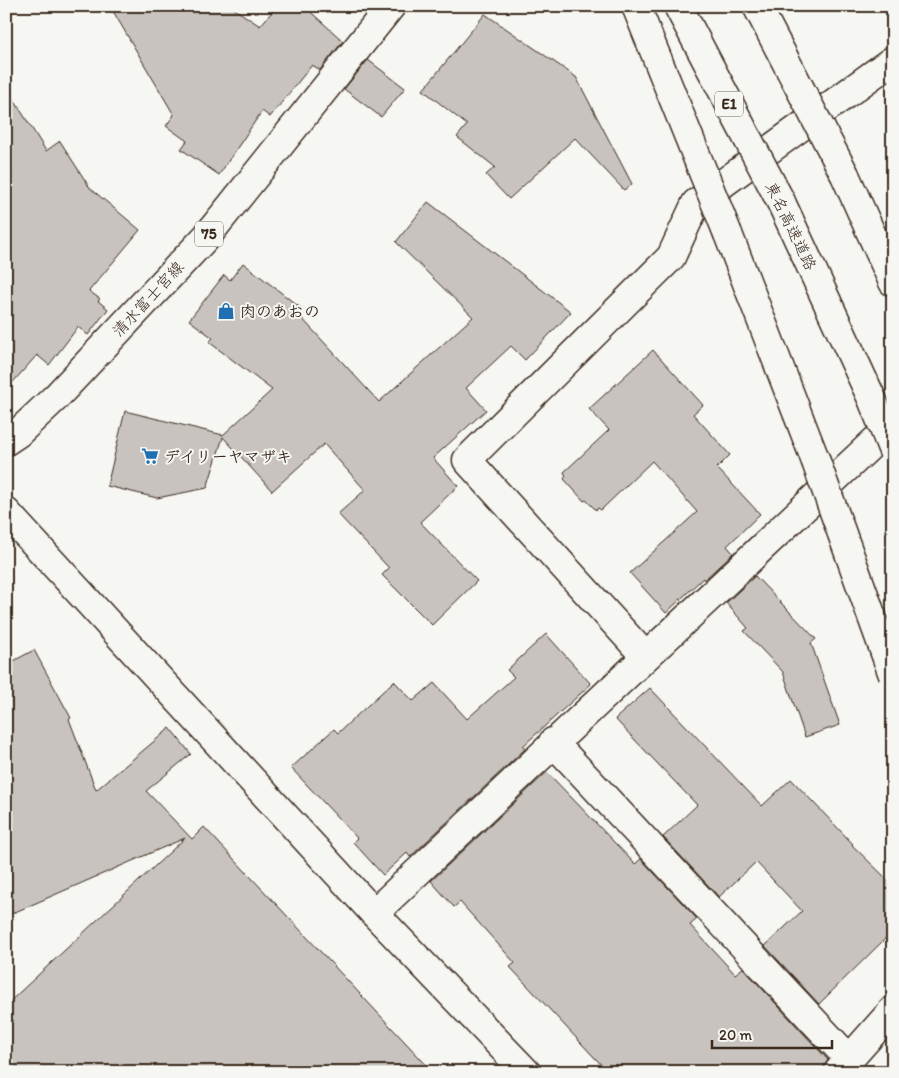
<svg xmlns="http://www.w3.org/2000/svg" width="899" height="1078" font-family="Itim,'Klee One',sans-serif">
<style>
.building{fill:#c8c3be;stroke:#3b2a1e}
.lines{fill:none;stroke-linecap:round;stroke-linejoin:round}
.minor-casing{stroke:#3b2a1e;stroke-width:31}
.tertiary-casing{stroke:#3b2a1e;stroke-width:31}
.primary-casing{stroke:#3b2a1e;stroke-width:31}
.motorway-casing{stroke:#3b2a1e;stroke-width:31}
.minor{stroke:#f6f6f2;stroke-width:28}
.tertiary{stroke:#f6f6f2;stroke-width:28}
.primary{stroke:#f6f6f2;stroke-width:28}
.motorway{stroke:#f6f6f2;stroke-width:28}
.motorway-bridge-casing{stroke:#3b2a1e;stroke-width:31;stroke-linecap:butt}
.motorway-bridge{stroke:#f6f6f2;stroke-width:28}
.labels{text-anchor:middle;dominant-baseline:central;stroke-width:4;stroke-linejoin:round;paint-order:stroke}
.shield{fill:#f6f6f2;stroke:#73675e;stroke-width:1}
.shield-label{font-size:15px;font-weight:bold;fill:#3b2a1e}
.street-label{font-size:16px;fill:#3b2a1e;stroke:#f6f6f2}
.poi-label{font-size:16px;font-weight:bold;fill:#3b2a1e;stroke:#f6f6f2;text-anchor:start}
</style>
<rect width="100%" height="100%" fill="#f6f6f2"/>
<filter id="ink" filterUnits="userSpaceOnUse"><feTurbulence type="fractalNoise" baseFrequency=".02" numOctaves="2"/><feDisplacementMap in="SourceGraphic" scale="10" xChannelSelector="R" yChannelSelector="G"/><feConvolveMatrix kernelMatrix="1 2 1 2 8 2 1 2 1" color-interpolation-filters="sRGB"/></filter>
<g filter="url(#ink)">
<g class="building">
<polygon points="110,6 230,6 260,26 277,6 304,6 343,41 320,70 312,65 270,117 262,111 219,175 181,149 187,141 166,126 174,115"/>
<polygon points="485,14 576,77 632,184 624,190 575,138 509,199 486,175 495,167 457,137 467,125 423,90"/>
<polygon points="368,60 405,88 381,117 344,89"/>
<polygon points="6,87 46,151 60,141 90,188 140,230 89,291 100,299 98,301 108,309 88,335 78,327 49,365 37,355 6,390 6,182 13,178 6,169"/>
<polygon points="428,202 571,312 525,360 511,346 466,388 486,410 433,458 458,486 420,522 477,581 432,625 382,575 389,568 338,514 365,490 324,444 272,491 223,437 207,488 157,498 107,486 125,411 223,435 272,390 209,342 213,338 189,320 224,275 230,280 243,263 302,309 298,314 379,402 473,317 396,242"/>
<polygon points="653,350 703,405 693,414 730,455 717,468 760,514 727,546 733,553 704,580 703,578 666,613 630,573 697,512 652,461 601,510 598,508 596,510 586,500 584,501 564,479 566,476 564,472 609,430 589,409"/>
<polygon points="755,576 816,639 811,643 840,725 805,737 783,672 744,631 748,628 726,603"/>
<polygon points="546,634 591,684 523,746 525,749 410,857 407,853 383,875 353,842 357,838 291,768 334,729 338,733 394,681 413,701 434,683 467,719 514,677 507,670"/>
<polygon points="34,650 71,718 69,719 96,790 170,728 191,754 146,791 192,839 204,827 433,1072 6,1072 6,1005 185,838 6,916 6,665"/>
<polygon points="650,688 762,806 791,779 853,844 852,845 893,885 893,931 819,1004 765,946 802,911 756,862 719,897 663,837 697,805 615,719"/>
<polygon points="547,772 635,864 641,859 697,919 690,925 735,974 743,968 828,1060 823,1068 823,1072 608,1072 510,967 515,963 460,902 454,907 431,881"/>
</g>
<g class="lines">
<g class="minor-casing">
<g id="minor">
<polyline points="645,656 467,460 671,257 696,203 893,60"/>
<polyline points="553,742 849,1059"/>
<polyline points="374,913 893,424"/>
<polyline points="838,1072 893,1010"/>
</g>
</g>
<g class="tertiary-casing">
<polyline id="tertiary" points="6,512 374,913 526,1072"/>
</g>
<g class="primary-casing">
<polyline id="primary" points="6,441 18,433 56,397 207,236 391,6"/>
</g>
<g class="motorway-casing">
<g id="motorway">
<polyline points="845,175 893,282"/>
<polyline points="781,202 872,399"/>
<polyline points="728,234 815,459"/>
</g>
</g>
<use href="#minor" class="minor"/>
<use href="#tertiary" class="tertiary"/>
<use href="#primary" class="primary"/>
<use href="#motorway" class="motorway"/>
<g class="motorway-bridge-casing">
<g id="motorway-bridge">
<polyline points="636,6 728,234"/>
<polyline points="678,6 781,202"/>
<polyline points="757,6 845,175"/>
<polyline points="872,399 893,451"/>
<polyline points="815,459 893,675"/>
</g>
</g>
<use href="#motorway-bridge" class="motorway-bridge"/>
</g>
</g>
<defs>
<g id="shop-bare" transform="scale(1.35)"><path d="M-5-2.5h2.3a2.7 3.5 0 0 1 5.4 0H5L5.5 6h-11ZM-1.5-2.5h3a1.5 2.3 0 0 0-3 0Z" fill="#1f6fb2" stroke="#f6f6f2" stroke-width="2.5" paint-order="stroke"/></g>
<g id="supermarket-bare" transform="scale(1.35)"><path d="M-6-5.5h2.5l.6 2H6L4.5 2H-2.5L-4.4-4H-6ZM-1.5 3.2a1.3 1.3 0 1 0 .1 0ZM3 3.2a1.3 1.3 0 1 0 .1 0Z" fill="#1f6fb2" stroke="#f6f6f2" stroke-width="2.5" paint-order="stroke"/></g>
</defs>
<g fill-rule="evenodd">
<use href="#shop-bare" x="226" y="311"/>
<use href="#supermarket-bare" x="150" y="456"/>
</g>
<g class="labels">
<g class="shield">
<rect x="715" y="91.5" width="28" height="25" rx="4"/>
<rect x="195" y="221.5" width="28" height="25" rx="4"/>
</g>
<g class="shield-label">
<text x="729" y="104">E1</text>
<text x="209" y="234">75</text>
</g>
<g class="street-label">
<text transform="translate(791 226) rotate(64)">東名高速道路</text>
<text transform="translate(148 299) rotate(-47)">清水富士宮線</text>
</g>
<g class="poi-label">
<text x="240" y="311">肉のあおの</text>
<text x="164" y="456">デイリーヤマザキ</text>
</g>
</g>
<rect width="899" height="1078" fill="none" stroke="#f6f6f2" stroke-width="25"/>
<rect x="12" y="12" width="874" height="1053" fill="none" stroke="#3b2a1e" stroke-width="2" filter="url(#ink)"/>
<path d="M712 1040v8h120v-8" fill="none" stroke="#3b2a1e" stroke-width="2.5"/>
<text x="719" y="1040" font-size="15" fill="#3b2a1e" stroke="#f6f6f2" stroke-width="4" paint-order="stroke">20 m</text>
</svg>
